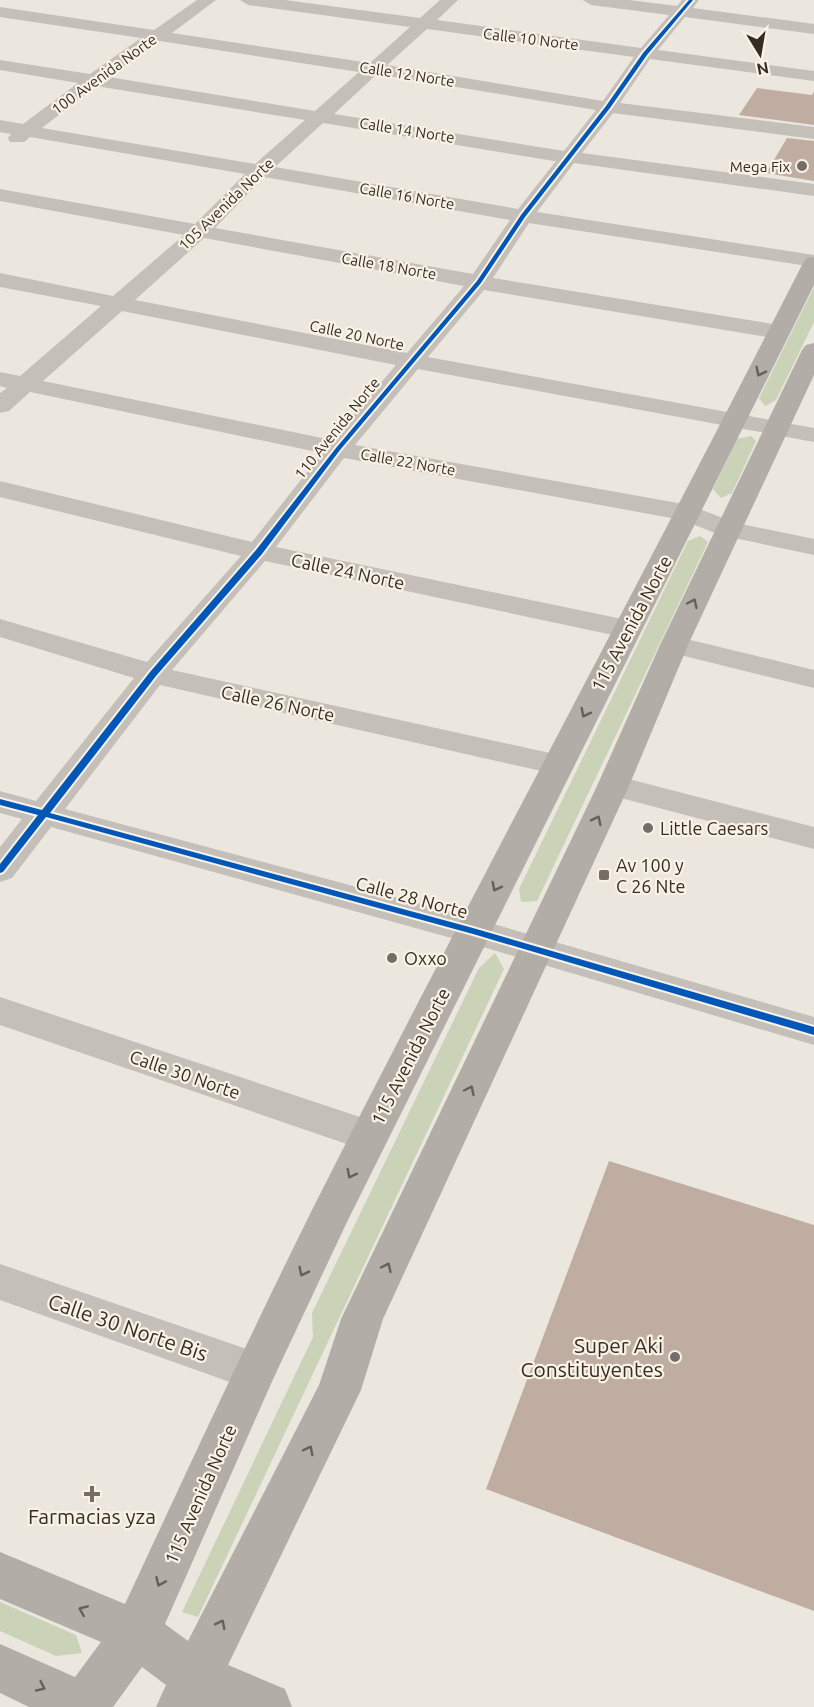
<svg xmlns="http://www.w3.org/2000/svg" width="814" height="1707" font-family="Ubuntu,sans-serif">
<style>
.green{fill:#cad2b8}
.building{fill:#bfada1}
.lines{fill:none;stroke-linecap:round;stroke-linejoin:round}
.minor{fill:#c4bfb8;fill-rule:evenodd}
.major{fill:#b3ada7;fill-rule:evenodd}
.cycleway-casing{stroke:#f9f2e5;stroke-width:4}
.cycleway{fill:#0057b8;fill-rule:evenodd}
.oneway{stroke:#67605a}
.poi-dot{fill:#756d67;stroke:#f9f2e5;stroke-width:2}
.labels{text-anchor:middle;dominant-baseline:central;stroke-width:4.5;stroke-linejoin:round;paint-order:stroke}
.far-street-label{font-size:15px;fill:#352c26;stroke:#f9f2e5}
.far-poi-label{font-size:15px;fill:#352c26;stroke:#f9f2e5;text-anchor:end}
.street-label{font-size:18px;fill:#352c26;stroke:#f9f2e5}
.poi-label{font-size:18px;fill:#352c26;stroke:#f9f2e5;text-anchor:start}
.near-street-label{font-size:21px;fill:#352c26;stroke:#f9f2e5}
.near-poi-label{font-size:21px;fill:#352c26;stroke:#f9f2e5;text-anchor:end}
</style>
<rect width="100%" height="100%" fill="#ebe7df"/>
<g class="green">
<polygon points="814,287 814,322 776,400 765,406 759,398"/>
<polygon points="751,436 756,441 732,493 721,498 713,489 737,439"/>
<polygon points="700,536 708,542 537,901 521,902 519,889 688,541"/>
<polygon points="495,953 504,969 198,1617 182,1612 313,1337 312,1313 479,968"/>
<polygon points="0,1602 76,1635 82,1653 56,1656 0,1631"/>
</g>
<g class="building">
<polygon points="757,88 812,95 814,91 814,125 739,115"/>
<polygon points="787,138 814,141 814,181 766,173"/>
<polygon points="609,1161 814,1225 814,1611 486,1489"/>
</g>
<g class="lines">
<g class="minor">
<path d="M197,0h19l-44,33 198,30 40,-36 -162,-22 -8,-5h45l135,18 20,-18h18l-21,20 204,28 28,-33 -78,-10 -8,-5h46l48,6 5,-6h17l-6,8 121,16v10l-129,-17 -27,33 156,21v10l-164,-22 -30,44 194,24v12l-201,-26 -31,40 232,31v12l-240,-33 -37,49 277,43v12l-285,-44 -36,55 286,47 8,2 3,5 -3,5 -8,2 -295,-49 -56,67 386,71v14l-396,-73 -63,76 334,60 47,18 78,16v16l-94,-20 -38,-15 -338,-62 -68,89 351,73 10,3 4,6 -4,6 -10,3 -362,-77 -93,109 387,85 11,3 5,7 -5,7 -11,3 -399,-90 -95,124 408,109 341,99v28l-341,-101 -422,-117 -39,51 -12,4v-35l22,-28 -22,-6v-22l36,10 98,-123 -134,-41v-18l147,43 94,-106 -241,-59v-16l252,61 70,-89 -292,-61 -21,19 -9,2v-20l7,-5 -7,-2v-14l20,4 81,-70 -101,-19v-14l113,23 71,-61 -184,-34v-12l195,35 50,-50 -215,-37 -6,5h-14l-2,-4 3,-4 -11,-2v-12l23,4 55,-41 -78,-13v-10l90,14 51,-36 -141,-21v-10l154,23zM427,29l207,28 -31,44 -216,-36zM160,41l199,31 -44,39 -206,-34zM377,74l6,1 213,35 -32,41 -230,-37zM96,86l209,34 -50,44 -213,-36zM323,123l231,38h2l-38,48 -243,-42zM264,177l246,43 -37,54 -258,-46zM204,238l260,48 -57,67 -272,-53zM122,311l274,54 -64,75 -289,-59z"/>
<polygon points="674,636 814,670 814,688 664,651 660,645 664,639"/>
<polygon points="613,775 814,827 814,849 602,793 597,786 602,779"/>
<polygon points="0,997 384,1125 389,1136 384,1147 370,1152 0,1025"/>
<polygon points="0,1264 270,1357 277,1371 270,1385 255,1391 0,1300"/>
</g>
<path class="major" d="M814,257v28l-467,937 -73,155 -109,247 23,17 131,-256 22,-66 256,-533 63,-141 142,-295 4,-5 8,-2v32l-126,270 -59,141 -246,533 -22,71 -133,275 57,24 7,18h-136l10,-22 -24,-18 -29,40h-84l-29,-14v-49l75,33 26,-35 -101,-43v-47l125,52c62,-133 123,-265 188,-396 160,-317 329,-629 490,-945l3,-5z"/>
<g class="cycleway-casing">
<polygon id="cycleway" points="689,0 693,0 647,55 610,108 525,217 481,283 340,450 262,554 156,676 50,813 473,928 814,1027 814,1035 473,934 46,817 3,872 0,873 0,864 38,815 0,805 0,799 42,810 150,672 256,550 336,448 477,281 521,215 606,106 643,53"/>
</g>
<use href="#cycleway" class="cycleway"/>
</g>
<defs><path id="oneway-chevron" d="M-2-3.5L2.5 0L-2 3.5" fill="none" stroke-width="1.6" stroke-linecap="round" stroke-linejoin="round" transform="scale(1.5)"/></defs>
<g class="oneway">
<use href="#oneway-chevron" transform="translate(760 372) rotate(116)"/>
<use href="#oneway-chevron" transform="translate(693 603) rotate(-65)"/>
<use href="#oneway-chevron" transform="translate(585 713) rotate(117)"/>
<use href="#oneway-chevron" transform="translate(597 820) rotate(-64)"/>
<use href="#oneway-chevron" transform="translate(496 887) rotate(117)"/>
<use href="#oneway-chevron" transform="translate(470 1090) rotate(-65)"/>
<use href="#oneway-chevron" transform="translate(351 1174) rotate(117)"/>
<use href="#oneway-chevron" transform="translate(387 1267) rotate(-65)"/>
<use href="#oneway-chevron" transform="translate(303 1272) rotate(116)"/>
<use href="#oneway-chevron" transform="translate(309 1450) rotate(-63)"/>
<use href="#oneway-chevron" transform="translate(160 1582) rotate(114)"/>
<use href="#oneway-chevron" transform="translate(83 1610) rotate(-157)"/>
<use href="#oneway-chevron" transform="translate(221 1624) rotate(-63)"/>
<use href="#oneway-chevron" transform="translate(41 1687) rotate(25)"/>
</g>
<g class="poi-dot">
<circle cx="802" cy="166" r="6"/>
<circle cx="648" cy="828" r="6"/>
<rect x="598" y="869" width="12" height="12" rx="3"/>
<circle cx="392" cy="958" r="6"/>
<circle cx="675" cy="1357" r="6"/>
<path d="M89 1485h6v6h6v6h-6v6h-6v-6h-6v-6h6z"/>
</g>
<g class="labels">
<g class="far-street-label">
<text transform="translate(531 39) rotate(7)">Calle 10 Norte</text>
<text transform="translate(104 74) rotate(-36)">100 Avenida Norte</text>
<text transform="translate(407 74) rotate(9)">Calle 12 Norte</text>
<text transform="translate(407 130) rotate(9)">Calle 14 Norte</text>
<text transform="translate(407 196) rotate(10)">Calle 16 Norte</text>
<text transform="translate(226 204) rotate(-44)">105 Avenida Norte</text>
<text transform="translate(389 266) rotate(10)">Calle 18 Norte</text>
<text transform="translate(357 335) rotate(12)">Calle 20 Norte</text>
<text transform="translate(337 428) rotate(-51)">110 Avenida Norte</text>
<text transform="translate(408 462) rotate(10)">Calle 22 Norte</text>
</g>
<g class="far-poi-label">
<text x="790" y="166">Mega Fix</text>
</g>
<g class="street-label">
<text transform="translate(348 571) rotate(12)">Calle 24 Norte</text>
<text transform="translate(631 623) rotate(-62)">115 Avenida Norte</text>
<text transform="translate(278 703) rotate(12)">Calle 26 Norte</text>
<text transform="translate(412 897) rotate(15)">Calle 28 Norte</text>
<text transform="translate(410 1056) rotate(-63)">115 Avenida Norte</text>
<text transform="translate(185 1074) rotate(19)">Calle 30 Norte</text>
<text transform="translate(200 1494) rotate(-66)">115 Avenida Norte</text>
</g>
<g class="poi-label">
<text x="660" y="828">Little Caesars</text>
<text x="616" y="865">Av 100 y<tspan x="616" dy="21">C 26 Nte</tspan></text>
<text x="404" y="958">Oxxo</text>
</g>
<g class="near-street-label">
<text transform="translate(128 1327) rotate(19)">Calle 30 Norte Bis</text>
</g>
<g class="near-poi-label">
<text x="663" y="1345">Super Aki<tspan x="663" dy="24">Constituyentes</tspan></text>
<text x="92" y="1516" text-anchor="middle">Farmacias yza</text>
</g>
</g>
<g transform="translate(760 54) rotate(169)" stroke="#f9f2e5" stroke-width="4.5" paint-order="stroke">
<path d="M0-4.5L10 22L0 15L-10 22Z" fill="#352c26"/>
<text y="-9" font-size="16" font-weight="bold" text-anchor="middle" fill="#352c26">N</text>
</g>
</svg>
